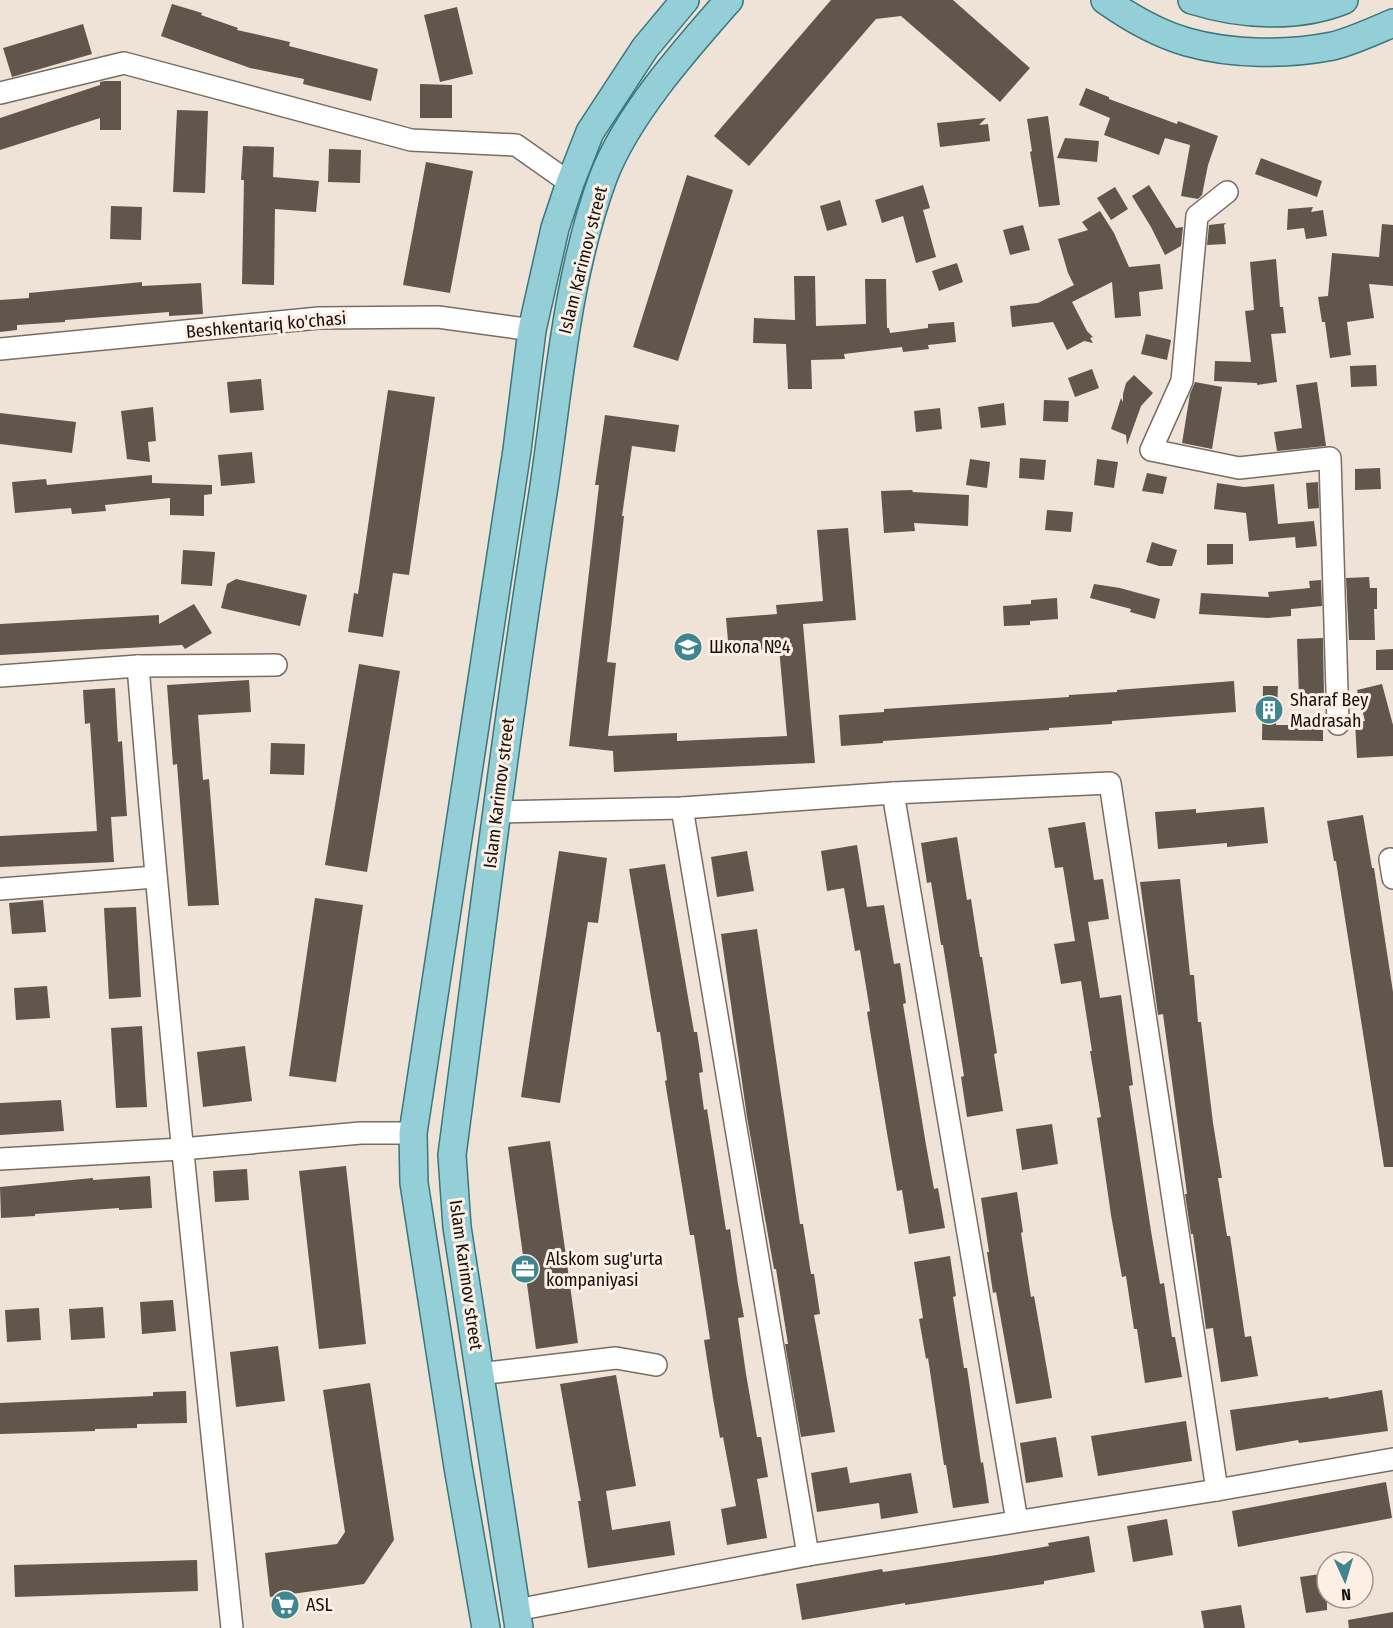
<svg xmlns="http://www.w3.org/2000/svg" width="1393" height="1628" font-family="'Fira Sans Condensed',sans-serif">
<style>
.building{fill:#61564c}
.lines{fill:none;stroke-linecap:round;stroke-linejoin:round}
.minor-casing{stroke:#796d62;stroke-width:24}
.major-casing{stroke:#38777e;stroke-width:30}
.minor{stroke:#fff;stroke-width:21}
.major{stroke:#94cfd7;stroke-width:27}
.labels{text-anchor:middle;dominant-baseline:central;stroke-width:6;stroke-linejoin:round;paint-order:stroke}
.street-label{font-size:18px;fill:#14100c;stroke:#fdefe3}
.poi-label{font-size:18px;fill:#14100c;stroke:#fdefe3;text-anchor:start}
</style>
<rect width="100%" height="100%" fill="#efe2d6"/>
<g class="building">
<polygon points="831,0 953,0 1030,68 1000,102 901,16 876,19 749,166 714,136"/>
<polygon points="172,4 202,13 201,15 238,28 237,30 290,42 289,46 378,69 371,101 303,84 304,79 250,68 161,36"/>
<polygon points="457,7 473,74 440,82 424,15"/>
<polygon points="83,24 92,54 12,77 3,48"/>
<polygon points="105,81 121,81 121,130 100,130 100,118 0,150 0,118 100,85 100,82"/>
<polygon points="420,84 452,85 452,118 420,118"/>
<polygon points="1086,88 1109,97 1109,99 1177,124 1178,121 1218,136 1208,165 1202,195 1198,199 1181,196 1190,145 1165,138 1159,155 1104,135 1110,118 1079,105"/>
<polygon points="177,110 208,111 205,193 173,192"/>
<polygon points="1048,116 1060,205 1039,207 1030,152 1032,151 1027,119"/>
<polygon points="986,118 979,125 988,124 990,141 940,147 937,123"/>
<polygon points="1065,138 1099,141 1097,162 1057,158"/>
<polygon points="243,146 274,147 273,177 319,181 316,212 275,209 274,285 242,284 244,180 241,180"/>
<polygon points="329,149 361,150 360,183 328,182"/>
<polygon points="1261,158 1322,181 1317,197 1255,174"/>
<polygon points="426,162 473,171 450,293 403,285"/>
<polygon points="687,175 733,190 678,361 633,347"/>
<polygon points="923,185 930,208 923,210 936,257 916,263 903,216 882,223 875,200"/>
<polygon points="1149,185 1176,228 1183,227 1181,246 1165,255 1151,227 1132,196"/>
<polygon points="1115,187 1128,209 1111,220 1097,198"/>
<polygon points="840,200 847,225 827,231 820,206"/>
<polygon points="111,206 142,207 141,240 110,239"/>
<polygon points="1313,207 1311,212 1323,210 1327,236 1306,239 1304,228 1287,230 1288,209"/>
<polygon points="1100,211 1114,233 1129,267 1160,264 1163,289 1139,292 1141,316 1115,318 1112,282 1072,302 1087,331 1093,337 1090,338 1093,343 1084,341 1067,350 1053,322 1012,327 1010,306 1038,303 1074,285 1068,273 1058,239 1088,230 1082,222"/>
<polygon points="1226,223 1224,225 1226,244 1207,245 1209,225"/>
<polygon points="1382,224 1393,225 1393,286 1369,284 1374,318 1347,322 1351,355 1330,358 1325,322 1322,322 1318,297 1328,296 1332,253 1379,257"/>
<polygon points="1023,225 1030,250 1010,255 1003,230"/>
<polygon points="1276,259 1280,307 1283,307 1286,333 1271,334 1277,382 1257,385 1257,383 1214,381 1215,361 1251,362 1245,311 1254,310 1250,262"/>
<polygon points="957,263 963,282 939,291 932,271"/>
<polygon points="794,276 815,276 816,326 866,324 865,279 886,279 887,328 889,328 890,333 928,328 928,324 954,322 956,342 928,345 929,349 903,352 902,347 844,354 845,359 811,360 812,389 788,389 786,344 753,343 754,318 795,320"/>
<polygon points="142,282 142,286 201,283 203,314 169,316 169,312 65,320 65,322 17,325 17,330 0,332 0,300 29,298 29,293"/>
<polygon points="1146,334 1171,340 1167,360 1141,354"/>
<polygon points="1376,365 1377,386 1351,387 1350,366"/>
<polygon points="1092,369 1099,388 1075,397 1068,378"/>
<polygon points="1134,375 1153,393 1141,406 1127,445 1126,435 1111,429 1121,398 1123,402 1123,394 1126,383"/>
<polygon points="261,379 264,410 230,413 227,382"/>
<polygon points="1195,382 1222,387 1212,449 1182,443 1190,394"/>
<polygon points="1317,382 1326,446 1277,451 1274,432 1302,428 1296,385"/>
<polygon points="388,390 435,397 409,575 393,573 383,637 348,632 354,593 358,594"/>
<polygon points="1044,400 1069,401 1068,422 1043,421"/>
<polygon points="1004,403 1006,425 981,428 978,407"/>
<polygon points="153,407 156,441 148,442 150,462 127,459 121,411"/>
<polygon points="940,408 942,429 916,432 914,411"/>
<polygon points="0,413 76,422 72,453 0,444"/>
<polygon points="605,415 679,425 675,452 632,446 622,516 624,516 607,662 616,663 608,736 677,733 677,741 787,736 779,648 729,652 726,618 777,614 776,605 823,601 817,530 848,528 856,620 803,624 815,763 614,772 613,751 569,746 599,485 595,485"/>
<polygon points="252,452 255,483 221,486 218,455"/>
<polygon points="1020,458 1046,460 1044,480 1019,478"/>
<polygon points="970,459 990,462 987,488 966,485"/>
<polygon points="1097,459 1118,462 1114,488 1094,485"/>
<polygon points="1380,468 1381,489 1355,490 1355,469"/>
<polygon points="1147,473 1167,477 1163,494 1142,491"/>
<polygon points="152,475 152,483 212,485 212,494 204,495 204,516 170,515 170,498 105,505 106,511 72,514 71,508 15,513 12,482 46,479 47,485"/>
<polygon points="1318,482 1319,508 1308,509 1306,483"/>
<polygon points="1217,483 1244,487 1274,484 1278,524 1314,521 1317,546 1296,548 1295,537 1249,541 1246,513 1214,509"/>
<polygon points="912,490 913,492 969,495 968,526 914,523 915,531 884,533 881,491"/>
<polygon points="1047,510 1073,512 1071,532 1045,530"/>
<polygon points="1152,542 1177,550 1172,566 1159,566 1146,562"/>
<polygon points="1207,544 1233,544 1233,564 1207,565"/>
<polygon points="183,550 215,552 212,586 181,584"/>
<polygon points="1369,577 1370,588 1377,588 1377,609 1374,609 1375,640 1349,640 1346,578"/>
<polygon points="236,579 307,595 300,626 221,608 227,584"/>
<polygon points="1321,580 1322,606 1291,609 1291,616 1268,618 1199,614 1201,593 1269,597 1268,592 1310,588 1309,581"/>
<polygon points="1094,584 1120,588 1160,599 1155,619 1130,612 1131,609 1090,598"/>
<polygon points="1057,598 1058,619 1030,621 1030,625 1004,626 1003,606 1031,604 1031,600"/>
<polygon points="194,604 212,633 185,649 182,645 0,655 0,624 159,615 159,624"/>
<polygon points="1323,638 1324,697 1299,697 1297,639"/>
<polygon points="1393,649 1393,670 1376,670 1376,650"/>
<polygon points="359,664 400,671 367,872 325,865"/>
<polygon points="249,680 251,712 198,715 203,780 209,779 219,905 188,906 177,764 173,765 167,685"/>
<polygon points="1234,681 1236,712 1112,721 1112,724 1049,728 1049,730 883,741 883,743 841,746 839,715 884,712 884,709 1069,697 1069,695 1117,692 1117,690"/>
<polygon points="1382,684 1393,725 1393,756 1357,758 1355,722 1365,721 1357,690"/>
<polygon points="1263,686 1278,686 1276,725 1323,725 1323,741 1262,740"/>
<polygon points="115,688 118,742 122,741 127,816 111,817 114,862 0,867 0,836 97,831 90,723 85,724 83,690"/>
<polygon points="271,743 305,744 304,775 270,774"/>
<polygon points="1264,807 1268,843 1227,847 1227,843 1158,849 1155,812 1196,809 1196,813"/>
<polygon points="1363,815 1372,868 1374,868 1393,992 1393,1167 1384,1167 1336,861 1334,861 1327,821"/>
<polygon points="1085,822 1094,880 1103,879 1109,919 1088,922 1100,998 1121,995 1133,1085 1129,1086 1151,1231 1160,1284 1164,1283 1172,1337 1175,1337 1182,1377 1145,1383 1137,1329 1134,1329 1126,1276 1122,1277 1111,1215 1097,1118 1101,1117 1090,1051 1092,1051 1081,981 1061,984 1054,944 1075,941 1063,867 1055,868 1048,828"/>
<polygon points="957,837 967,900 971,899 980,957 982,957 997,1053 994,1054 1003,1111 967,1117 961,1077 964,1076 943,945 941,945 931,882 927,883 921,843"/>
<polygon points="857,845 867,907 884,905 894,964 900,963 906,1003 903,1004 926,1145 934,1189 938,1188 945,1228 909,1234 902,1190 897,1191 888,1139 867,1012 870,1011 860,950 855,951 844,888 827,891 821,851"/>
<polygon points="559,851 607,858 598,923 588,922 560,1103 521,1097"/>
<polygon points="747,851 754,891 717,897 711,857"/>
<polygon points="665,864 694,1032 697,1032 703,1072 699,1073 704,1110 707,1109 726,1230 730,1229 738,1284 744,1317 738,1318 746,1374 757,1437 761,1437 768,1477 757,1479 767,1538 727,1545 721,1509 736,1506 723,1437 720,1438 713,1398 704,1340 710,1339 694,1235 690,1235 665,1081 667,1080 660,1032 657,1032 629,869"/>
<polygon points="1180,879 1190,975 1194,975 1198,1022 1201,1022 1213,1123 1222,1178 1218,1178 1227,1236 1230,1236 1245,1337 1251,1336 1258,1376 1221,1382 1213,1328 1206,1329 1193,1234 1191,1234 1185,1194 1187,1194 1163,1014 1158,1015 1140,882"/>
<polygon points="315,898 363,905 336,1082 289,1076"/>
<polygon points="43,900 46,932 12,934 9,903"/>
<polygon points="136,907 141,997 109,999 104,908"/>
<polygon points="757,929 800,1224 803,1224 811,1274 814,1274 820,1314 814,1315 835,1432 801,1437 785,1344 788,1344 776,1269 774,1269 747,1117 721,934"/>
<polygon points="47,986 50,1018 16,1020 14,988"/>
<polygon points="142,1026 147,1107 116,1108 111,1028"/>
<polygon points="245,1046 252,1101 203,1107 197,1052"/>
<polygon points="61,1100 64,1131 0,1135 0,1103"/>
<polygon points="1052,1124 1058,1164 1022,1170 1016,1129"/>
<polygon points="550,1141 578,1343 536,1349 508,1147"/>
<polygon points="346,1166 366,1344 319,1349 299,1171"/>
<polygon points="247,1169 249,1200 215,1202 213,1171"/>
<polygon points="150,1176 152,1208 119,1210 119,1208 35,1214 35,1216 1,1218 0,1187 93,1178 93,1180"/>
<polygon points="1017,1192 1023,1232 1021,1233 1031,1297 1034,1296 1052,1398 1016,1404 996,1292 993,1293 987,1252 989,1252 981,1198"/>
<polygon points="950,1256 956,1296 953,1297 964,1368 967,1368 981,1463 983,1462 989,1503 953,1508 946,1465 944,1465 928,1358 926,1359 919,1319 923,1318 914,1262"/>
<polygon points="173,1300 176,1331 142,1334 140,1302"/>
<polygon points="103,1307 105,1338 71,1340 69,1309"/>
<polygon points="39,1308 41,1340 7,1342 5,1310"/>
<polygon points="278,1346 285,1401 236,1407 230,1352"/>
<polygon points="616,1375 636,1486 606,1491 612,1530 670,1521 675,1555 588,1568 578,1501 581,1501 560,1384"/>
<polygon points="370,1383 394,1540 364,1584 270,1597 265,1553 337,1544 345,1532 323,1390"/>
<polygon points="1382,1390 1388,1431 1299,1443 1298,1440 1236,1451 1230,1410 1328,1397 1329,1399"/>
<polygon points="186,1391 187,1423 137,1424 137,1428 95,1429 95,1431 0,1434 0,1403 153,1396 153,1392"/>
<polygon points="1186,1421 1192,1461 1098,1476 1091,1436"/>
<polygon points="1056,1437 1063,1477 1026,1483 1020,1443"/>
<polygon points="847,1467 850,1483 911,1473 918,1513 881,1519 879,1503 817,1512 811,1473"/>
<polygon points="1386,1482 1392,1518 1238,1547 1232,1511"/>
<polygon points="1167,1519 1173,1555 1133,1562 1127,1526"/>
<polygon points="1089,1536 1095,1572 1044,1581 1044,1584 905,1605 905,1603 802,1620 796,1584 882,1569 883,1572 997,1555 1049,1546 1048,1543"/>
<polygon points="197,1560 198,1591 15,1597 14,1565"/>
<polygon points="1327,1573 1327,1610 1306,1613 1300,1577"/>
<polygon points="1241,1605 1245,1628 1204,1628 1201,1611"/>
<polygon points="1393,1612 1393,1628 1349,1628 1348,1620"/>
</g>
<g class="lines">
<g class="minor-casing">
<g id="minor">
<polyline points="0,93 124,63 411,140 516,145 570,183"/>
<polyline points="1227,192 1197,216 1182,381 1151,450 1239,468 1330,458 1338,724"/>
<polyline points="0,349 319,318 438,317 532,330"/>
<path d="M138,666c26,321 61,641 94,962"/>
<polyline points="0,676 138,666 276,665"/>
<polyline points="893,793 1017,1521"/>
<polyline points="682,808 808,1555"/>
<polyline points="497,812 682,808 893,793 1110,783 1217,1490"/>
<polyline points="1390,859 1393,878"/>
<polyline points="0,889 155,877"/>
<polyline points="0,1159 182,1149 361,1133 413,1133"/>
<polyline points="479,1374 616,1358 656,1365"/>
<polyline points="516,1610 808,1555 1217,1490 1393,1459"/>
</g>
</g>
<g class="major-casing">
<g id="major">
<path d="M1105,0c24,17 54,34 82,42 46,13 99,13 146,4 20,-5 41,-15 60,-23"/>
<path d="M1192,0c48,15 105,19 152,0"/>
<polyline points="486,1628 458,1467 414,1183 413,1133 517,450 532,330 555,228 570,183 590,132 645,48 685,0"/>
<path d="M519,1628l-62,-401 -5,-72c29,-221 56,-442 91,-662 16,-106 23,-214 60,-315 24,-63 82,-128 126,-178"/>
</g>
</g>
<use href="#minor" class="minor"/>
<use href="#major" class="major"/>
</g>
<defs>
<g id="school-disc" transform="scale(1.5)"><circle r="9.5" fill="#408690" stroke="#fdefe3"/><path d="M0-5L7-2L0 1L-7-2ZM-4 1L0 2.5L4 1V4Q0 6-4 4Z" fill="#fff"/></g>
<g id="building-disc" transform="scale(1.5)"><circle r="9.5" fill="#408690" stroke="#fdefe3"/><path d="M-4-6H4V6H1V3H-1V6H-4ZM-2.5-4.3h1.7v1.8h-1.7ZM.8-4.3h1.7v1.8H.8ZM-2.5-1h1.7V.8h-1.7ZM.8-1h1.7V.8H.8Z" fill="#fff"/></g>
<g id="office-disc" transform="scale(1.5)"><circle r="9.5" fill="#408690" stroke="#fdefe3"/><path d="M-6-3h4V-5.5h4V-3h4V5H-6ZM-1-4.5V-3h2v-1.5ZM-6 0V1H6V0Z" fill="#fff"/></g>
<g id="supermarket-disc" transform="scale(1.5)"><circle r="9.5" fill="#408690" stroke="#fdefe3"/><path d="M-6-5.5h2.5l.6 2H6L4.5 2H-2.5L-4.4-4H-6ZM-1.5 3.2a1.3 1.3 0 1 0 .1 0ZM3 3.2a1.3 1.3 0 1 0 .1 0Z" fill="#fff"/></g>
</defs>
<g fill-rule="evenodd">
<use href="#school-disc" x="688" y="647"/>
<use href="#building-disc" x="1269" y="710"/>
<use href="#office-disc" x="525" y="1269"/>
<use href="#supermarket-disc" x="285" y="1605"/>
</g>
<g class="labels">
<g class="street-label">
<text transform="translate(583 260) rotate(-76)">Islam Karimov street</text>
<text transform="translate(266 325) rotate(-5)">Beshkentariq ko'chasi</text>
<text transform="translate(499 793) rotate(-83)">Islam Karimov street</text>
<text transform="translate(466 1275) rotate(82)">Islam Karimov street</text>
</g>
<g class="poi-label">
<text x="709" y="647">Школа №4</text>
<text x="1290" y="700">Sharaf Bey<tspan x="1290" dy="21">Madrasah</tspan></text>
<text x="546" y="1259">Alskom sug'urta<tspan x="546" dy="21">kompaniyasi</tspan></text>
<text x="306" y="1605">ASL</text>
</g>
</g>
<g transform="translate(1345 1580) rotate(176)"><circle r="28" fill="#fdefe3" stroke="#a0968d" stroke-width="1.5"/>
<path d="M0-4.5L10 22L0 15L-10 22Z" fill="#408690"/>
<text y="-9" font-size="16" font-weight="bold" text-anchor="middle" fill="#14100c">N</text>
</g>
</svg>
